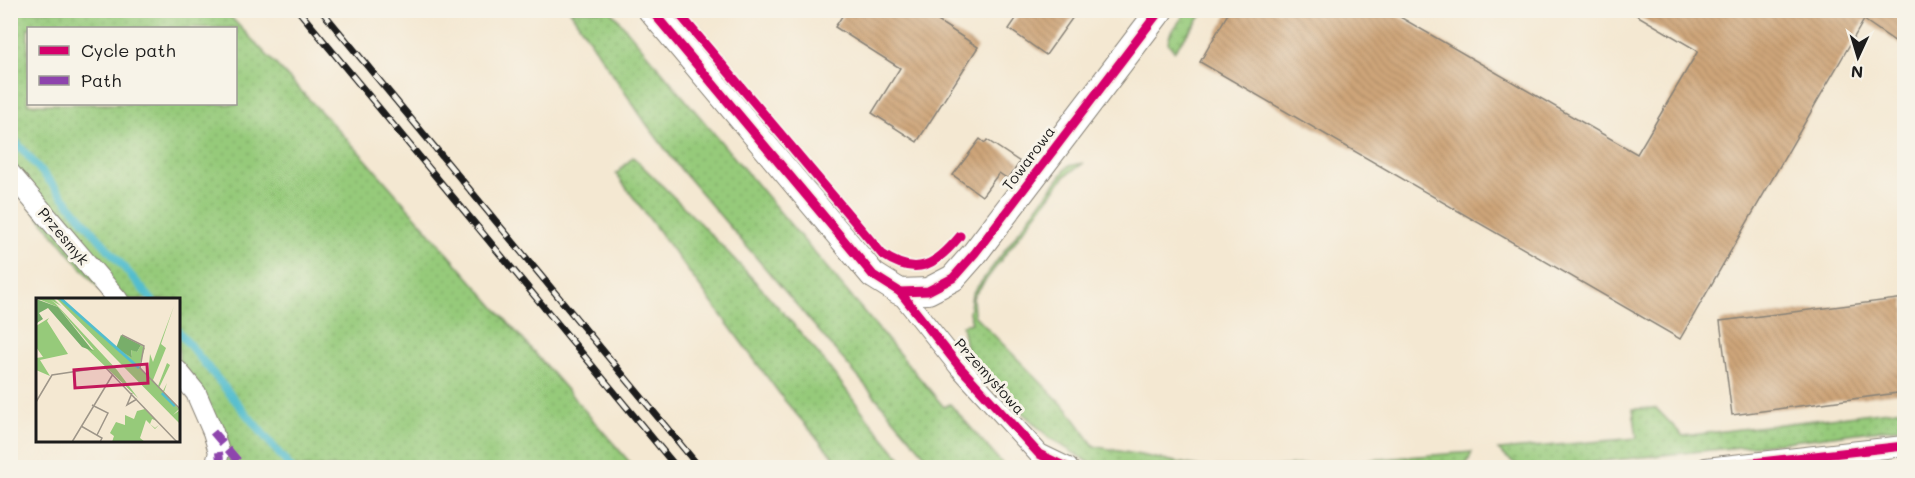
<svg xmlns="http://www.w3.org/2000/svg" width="1915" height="478" font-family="Mali,sans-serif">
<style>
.grass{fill:url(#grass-dots);stroke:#59734b;stroke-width:1.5;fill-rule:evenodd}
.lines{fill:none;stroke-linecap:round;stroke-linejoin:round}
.stream{stroke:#53bdce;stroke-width:8}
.building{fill:url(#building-back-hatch)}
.minor-casing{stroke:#888277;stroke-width:22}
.tertiary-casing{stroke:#888277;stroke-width:28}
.minor{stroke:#fff;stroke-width:20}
.tertiary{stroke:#fff;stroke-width:26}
.rail-casing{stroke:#1c1c1c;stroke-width:7}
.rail{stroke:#f7f3e8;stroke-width:4.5;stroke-dasharray:14;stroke-linecap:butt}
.quiet{stroke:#8e44ad;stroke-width:8;stroke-dasharray:15 8;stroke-linecap:butt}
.cycleway-casing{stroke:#f7f3e8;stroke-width:13}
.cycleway{stroke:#d6006c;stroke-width:9}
.labels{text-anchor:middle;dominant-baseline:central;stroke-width:6;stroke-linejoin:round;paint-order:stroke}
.street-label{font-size:15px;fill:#1c1c1c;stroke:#f7f3e8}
.inset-river{fill:none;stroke:#53bdce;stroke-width:3}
.inset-road{fill:none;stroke:#9e9689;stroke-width:1.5}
.view{fill:#c2185b;fill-opacity:0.15;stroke:#c2185b;stroke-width:3}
.inset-edge{fill:none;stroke:#1c1c1c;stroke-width:3}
</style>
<defs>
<pattern id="grass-dots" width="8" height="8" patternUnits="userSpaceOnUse" patternTransform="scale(1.5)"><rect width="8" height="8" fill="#96ca7a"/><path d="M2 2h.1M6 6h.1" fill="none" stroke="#81ad69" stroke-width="1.8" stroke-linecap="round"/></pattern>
<pattern id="building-back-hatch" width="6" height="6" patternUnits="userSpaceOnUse" patternTransform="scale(1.5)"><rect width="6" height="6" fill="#cea579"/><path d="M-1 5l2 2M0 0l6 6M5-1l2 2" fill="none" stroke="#b08d68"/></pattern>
</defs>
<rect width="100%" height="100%" fill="#f7f3e8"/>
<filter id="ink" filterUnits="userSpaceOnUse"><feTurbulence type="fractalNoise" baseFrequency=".0167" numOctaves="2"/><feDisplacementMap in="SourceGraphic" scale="12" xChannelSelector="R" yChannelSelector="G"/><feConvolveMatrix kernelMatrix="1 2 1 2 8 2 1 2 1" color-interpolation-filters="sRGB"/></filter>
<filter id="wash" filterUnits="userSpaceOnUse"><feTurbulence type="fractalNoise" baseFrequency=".008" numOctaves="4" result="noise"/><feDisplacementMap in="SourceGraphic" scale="24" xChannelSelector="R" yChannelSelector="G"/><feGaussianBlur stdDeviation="1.35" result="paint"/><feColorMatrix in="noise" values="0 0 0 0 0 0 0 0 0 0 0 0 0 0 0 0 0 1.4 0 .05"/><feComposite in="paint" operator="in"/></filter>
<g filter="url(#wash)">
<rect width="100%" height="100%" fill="#f4e8d2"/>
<g class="grass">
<path d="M10,11h215l137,144 272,312h-412l6,-25 -49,-59 -1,-83 -70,-1 -97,-115zM28,28h208v76h-208z"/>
<polygon points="570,11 611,11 944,407 950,404 1005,467 935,467 677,165 645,122"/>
<polygon points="1187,11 1205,11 1174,51 1168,43 1170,34"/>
<path d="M633,157c62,60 123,122 179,189 33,40 61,84 97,121h-67l-57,-66 -169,-227z"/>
<polygon points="1084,163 1065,176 973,297 974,315 1068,410 1094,446 1202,467 1273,467 1472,452 1468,462 1462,468 1104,467 1088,462 1050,438 1006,398 966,348 962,325 972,323 969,313 972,294 1068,166"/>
<path d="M1656,408l27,28 221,-27v18l-135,17 -221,23c-28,1 -29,2 -50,-17l139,-12 -4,-29z"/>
</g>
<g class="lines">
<g class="stream">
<polyline points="10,135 152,300"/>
<polyline points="178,331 291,468"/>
</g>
</g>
<g id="blocks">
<g class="building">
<polygon points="846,10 921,10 978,47 917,142 872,113 900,68 835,27"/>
<polygon points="1022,10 1078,10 1046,55 1009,29"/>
<polygon points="1230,10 1388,10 1637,154 1698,51 1628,10 1905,10 1905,48 1864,20 1680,339 1200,62"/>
<polygon points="980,139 985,143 987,140 1020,162 1008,179 999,173 982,196 953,175"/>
<polygon points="1905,298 1905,392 1732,415 1720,321"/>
</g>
</g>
</g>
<g filter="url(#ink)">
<use href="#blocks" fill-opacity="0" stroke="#888277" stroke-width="1.5"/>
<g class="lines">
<g class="minor-casing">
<g id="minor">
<polyline points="10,173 118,300"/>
<polyline points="900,292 958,365 1039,454 1068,468"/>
<polyline points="178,371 196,393 213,432 219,452 215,468"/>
<polyline points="1706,468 1904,446"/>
</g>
</g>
<g class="tertiary-casing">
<polyline id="tertiary" points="651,10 873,275 900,292 928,291 953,278 975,253 1160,10"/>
</g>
<use href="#minor" class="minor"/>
<use href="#tertiary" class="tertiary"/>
<g class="rail-casing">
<g id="rail">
<polyline points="298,10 677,468"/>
<polyline points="321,10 700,468"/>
</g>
</g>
<use href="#rail" class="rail"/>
<g class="quiet">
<polyline points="213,432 244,468"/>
<polyline points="219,452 221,468"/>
</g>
<g class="cycleway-casing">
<g id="cycleway">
<polyline points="651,10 873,275 900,292 958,365 1039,454 1068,468"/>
<path d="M676,10l206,244c35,24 54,11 78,-18"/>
<polyline points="900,292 928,291 953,278 975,253 1160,10"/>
<polyline points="1706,468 1904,446"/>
</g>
</g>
<use href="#cycleway" class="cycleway"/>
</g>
</g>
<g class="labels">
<g class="street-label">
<text transform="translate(1028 158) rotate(-53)">Towarowa</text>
<text transform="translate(64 236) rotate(50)">Przesmyk</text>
<text transform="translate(990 376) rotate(48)">Przemysłowa</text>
</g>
</g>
<g transform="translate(36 298)">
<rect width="144" height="144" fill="#f4e8d2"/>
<path d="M0,0h17l8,8 -10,-6 4,3 62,67 21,28 -53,-51 9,3 -36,-43zM20,0h6l44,42 26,18 -1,-9 6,3 4,-7 4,3 -6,18 9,10 2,-22 3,8 21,-56 -13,38 5,4 -13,32 5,6 9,-23 3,2 -11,23 4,3 4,-8 -3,9 15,17 -6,6 7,-5v14zM13,20l-2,3 21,33 -28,6 10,16 -14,-6v-12l7,-1 -7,-10v-21zM109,111l12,12 -5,-2 -2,5 5,4 4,-3 -4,4 -9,-9 -6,18 5,4h-33l2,-6 -4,-3 6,-11 9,3v-10l9,4 3,-8z" fill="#96ca7a"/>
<path d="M0,1l22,8 35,44 -11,-4 -34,-39 -9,5 4,6 -6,4zM85,37l20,10 -4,7 -6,-2 1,8 -16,-10z" fill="#78ae6a"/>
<path class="inset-river" d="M24,0l79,70M126,95l13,13"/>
<path class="inset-road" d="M86,37l22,11 -4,22 40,41M96,95l-5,12 10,-6M0,104l16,-27 53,-8 72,75M56,107l16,8 -11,22M45,128l21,12 -2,4M36,144l41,-68"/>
<path class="view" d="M111,66l1,19 -73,5 -1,-18z"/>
<rect width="144" height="144" class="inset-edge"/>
</g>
<rect width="1915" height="478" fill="none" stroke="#f7f3e8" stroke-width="36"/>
<rect x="27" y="27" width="210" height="78" fill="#f7f3e8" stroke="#9f9d96" stroke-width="1.5"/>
<rect x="39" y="46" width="30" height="9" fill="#d6006c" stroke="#9f9d96" stroke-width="1.5"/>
<text x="81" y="57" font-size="18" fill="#1c1c1c">Cycle path</text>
<rect x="39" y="76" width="30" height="9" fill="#8e44ad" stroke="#9f9d96" stroke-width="1.5"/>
<text x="81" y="87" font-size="18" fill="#1c1c1c">Path</text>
<g transform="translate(1858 57) rotate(184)" stroke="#f7f3e8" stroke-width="4.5" paint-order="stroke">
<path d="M0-4.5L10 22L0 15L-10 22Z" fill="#1c1c1c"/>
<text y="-9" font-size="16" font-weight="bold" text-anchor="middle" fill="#1c1c1c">N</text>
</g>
</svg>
